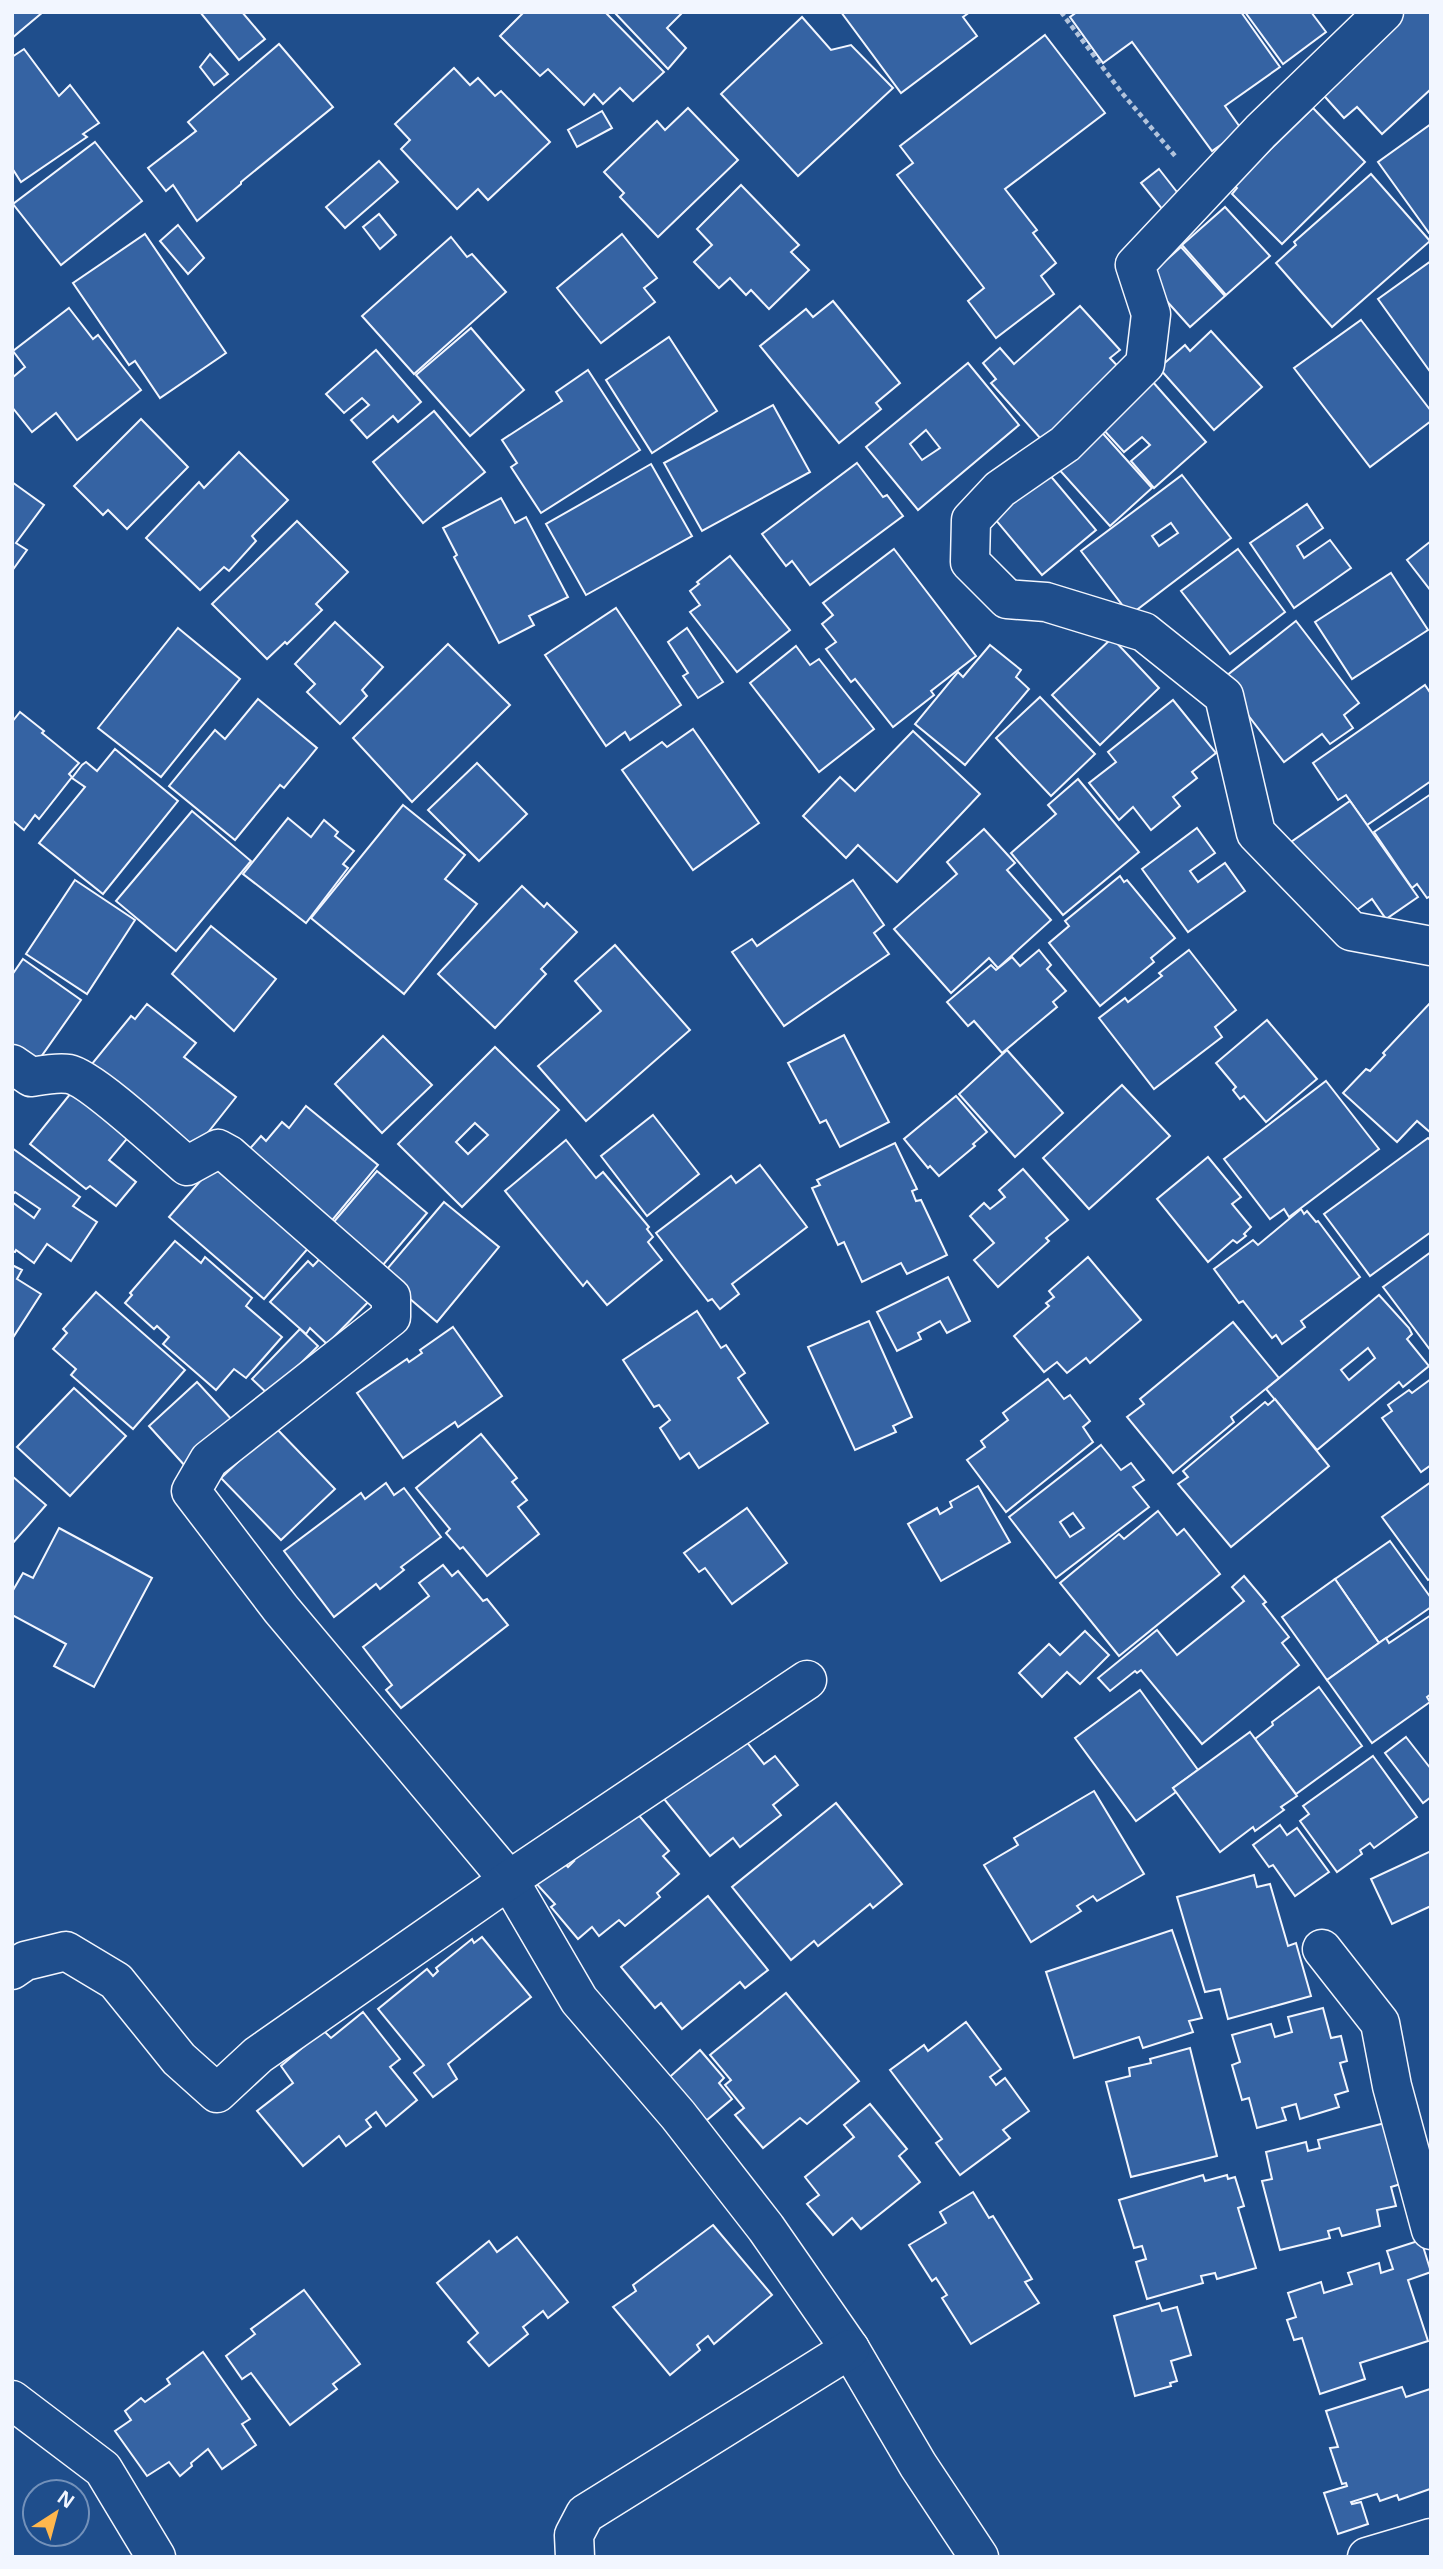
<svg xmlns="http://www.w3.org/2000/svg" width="1443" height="2569" font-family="'Open Sans',sans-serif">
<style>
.building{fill:#3563a3;stroke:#f2f6ff;stroke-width:2;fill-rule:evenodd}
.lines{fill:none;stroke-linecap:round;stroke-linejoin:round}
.street-casing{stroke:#f2f6ff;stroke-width:41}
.path{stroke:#b3c4dc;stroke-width:4.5;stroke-dasharray:5 3.5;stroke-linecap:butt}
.street{stroke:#1f4e8c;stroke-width:38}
</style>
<rect width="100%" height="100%" fill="#1f4e8c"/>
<g class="building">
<polygon points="12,12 43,12 12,38"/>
<polygon points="200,12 242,12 265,39 239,60"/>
<polygon points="524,12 605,12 664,72 633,101 620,88 603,104 594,94 584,105 548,69 540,76 500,36"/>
<polygon points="614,12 683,12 667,28 686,48 668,69"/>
<polygon points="841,12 970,12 963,17 977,36 901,93"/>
<polygon points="1077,12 1241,12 1280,67 1225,106 1242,130 1212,151 1132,42 1103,63 1070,17"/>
<polygon points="1245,12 1311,12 1326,32 1283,64"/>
<polygon points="1402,12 1429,12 1431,15 1431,89 1382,134 1357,107 1344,118 1318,89"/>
<polygon points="802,17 831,50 851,45 893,88 798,176 721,94"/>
<polygon points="1045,35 1105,113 1005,189 1037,230 1033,233 1056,263 1041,276 1054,294 996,338 968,301 984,288 897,175 913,163 900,146"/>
<polygon points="279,44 333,107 241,182 241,184 197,221 173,185 166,191 148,168 196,131 188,122"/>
<polygon points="24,49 59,96 70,85 99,123 83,134 87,137 21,182 12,168 12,57"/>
<polygon points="210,54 228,74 214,85 200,67"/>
<polygon points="454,68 470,85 478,78 495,96 501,91 550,142 488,200 478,189 457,209 401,149 410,140 395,124"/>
<polygon points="688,108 738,160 658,237 620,197 624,193 604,172 657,121 665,130"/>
<polygon points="1313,108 1365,162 1282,244 1232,194 1237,188 1234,185"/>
<polygon points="602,111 612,128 577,147 568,130"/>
<polygon points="1431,124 1431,232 1429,233 1378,162"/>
<polygon points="95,142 142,201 61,265 13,204"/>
<polygon points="379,161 398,182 345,228 326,207"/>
<polygon points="1159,169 1184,201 1167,215 1141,183"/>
<polygon points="1371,174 1430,241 1332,327 1276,263 1296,245 1294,242"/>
<polygon points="741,185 799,245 791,252 809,270 769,309 751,290 746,295 730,278 719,288 694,262 712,245 697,229"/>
<polygon points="1225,207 1270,256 1226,295 1182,245"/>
<polygon points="379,214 396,235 380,249 363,227"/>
<polygon points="178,225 204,258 188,274 160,241"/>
<polygon points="145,234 226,353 160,398 135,361 129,365 73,283"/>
<polygon points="622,234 657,278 644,288 655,302 601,343 557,288"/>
<polygon points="451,237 467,257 472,254 506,292 414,374 362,316"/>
<polygon points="1181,247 1225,296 1190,327 1146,278"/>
<polygon points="1431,261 1431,373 1378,299"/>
<polygon points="833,301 900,383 876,403 881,409 839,443 760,346 806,309 813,317"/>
<polygon points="1080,306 1120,350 1110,358 1126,375 1049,448 991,383 996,379 983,363 1000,348 1014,364"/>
<polygon points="69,308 93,339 98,335 141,390 77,440 56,413 32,432 12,407 12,378 25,367 13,351"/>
<polygon points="1361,320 1431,411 1431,421 1370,467 1294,368"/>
<polygon points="471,328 524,390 470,436 416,375"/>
<polygon points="1211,331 1262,387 1214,430 1159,368 1185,345 1190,351"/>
<polygon points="669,337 717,411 652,453 606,380"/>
<polygon points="376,350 421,402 398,422 393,416 367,438 351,420 369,405 362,398 344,413 326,394"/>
<path d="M968,363l51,62 -101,85 -52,-63zM926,430l14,18 -18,12 -12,-16z"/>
<polygon points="588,370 640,450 541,513 511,467 517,463 502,440 562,401 556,392"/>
<polygon points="1152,381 1206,442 1154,488 1131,461 1150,445 1142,437 1124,452 1101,427"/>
<polygon points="773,405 810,472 702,531 664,463"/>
<polygon points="434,411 485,472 423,523 373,462"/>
<polygon points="141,419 188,467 127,529 108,510 103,515 74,486"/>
<polygon points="1098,428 1152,488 1110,526 1056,466"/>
<polygon points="239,452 288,500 252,536 256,541 229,571 224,567 200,590 146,538 199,482 204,488"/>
<polygon points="857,463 883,497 887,495 903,516 810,585 792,561 786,566 762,534"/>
<polygon points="651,464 692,536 586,595 546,524"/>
<polygon points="1043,467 1096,530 1042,575 989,512"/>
<path d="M1182,475l49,63 -101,77 -49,-64zM1171,523l7,10 -19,13 -7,-10z"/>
<polygon points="12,482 44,505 16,543 27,550 12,571"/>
<polygon points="501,498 515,523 526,517 568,597 529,616 534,625 499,643 454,557 457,555 443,528"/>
<polygon points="1307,504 1323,528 1297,546 1304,558 1330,540 1351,568 1294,608 1250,543"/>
<polygon points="297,521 348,572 316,604 322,610 287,644 285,642 267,659 212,604"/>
<polygon points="1431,541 1431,591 1407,560"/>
<polygon points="894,549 976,656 931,691 934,695 893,727 855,679 851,682 826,649 836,642 822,624 833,615 823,603"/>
<polygon points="1238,549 1285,612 1230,654 1181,591"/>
<polygon points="730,556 790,630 737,672 690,612 700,605 690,591 699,584 697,582"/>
<polygon points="1391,573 1428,630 1352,679 1315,622"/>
<polygon points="616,608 681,705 630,740 625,732 606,746 545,655"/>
<polygon points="1296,621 1359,703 1344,715 1353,728 1330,744 1322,734 1284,762 1221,680"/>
<polygon points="335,622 383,667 362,690 367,696 340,724 307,692 315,684 295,664"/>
<polygon points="178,628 240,679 161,777 98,728"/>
<polygon points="687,628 723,682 698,698 683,676 688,673 668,642"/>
<polygon points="1112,638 1159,688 1100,745 1052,695"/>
<polygon points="448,644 510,705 412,802 353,738"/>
<polygon points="990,645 1021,670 1016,677 1029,689 965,765 915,724 958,672 963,677"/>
<polygon points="796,646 810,665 819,659 874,729 819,772 750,683"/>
<polygon points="1425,685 1431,694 1431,781 1367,825 1346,795 1338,800 1313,763"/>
<polygon points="1040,697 1095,754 1051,796 996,738"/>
<polygon points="258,699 317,748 284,788 280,785 235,840 169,786 215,730 225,739"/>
<polygon points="1173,700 1216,753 1192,772 1197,778 1173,797 1180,806 1151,830 1133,807 1119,820 1089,783 1116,762 1108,752"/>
<polygon points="20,712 44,731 42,733 79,763 69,774 72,777 39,819 35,815 24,830 12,820 12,722"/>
<polygon points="693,729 759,823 693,870 622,770 662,742 667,747"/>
<polygon points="913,731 980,794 897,882 858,845 846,858 803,816 840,777 855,791"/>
<polygon points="115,749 178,801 103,894 39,843 85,787 72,778 82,765 86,762 97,771"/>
<polygon points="477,763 527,814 479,861 428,810"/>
<polygon points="1078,779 1139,852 1063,915 1011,853 1056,814 1048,805"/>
<polygon points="1431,794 1431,896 1427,898 1417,884 1412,888 1374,832"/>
<polygon points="1350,801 1418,897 1386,919 1372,899 1354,912 1291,842"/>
<polygon points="403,805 465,855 445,879 477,904 404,994 311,918"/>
<polygon points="192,811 251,861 176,951 116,901"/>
<polygon points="288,818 311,837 324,820 338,832 335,836 354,851 343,864 348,868 306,923 243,874"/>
<polygon points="1197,828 1215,853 1190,871 1198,882 1225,863 1245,891 1188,932 1142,869"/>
<polygon points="984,829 1015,863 1007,870 1051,920 998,968 989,958 951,993 894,929 957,874 947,862"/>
<polygon points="1120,876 1124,882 1127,880 1175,938 1151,958 1154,962 1100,1006 1049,943 1069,926 1065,921"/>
<polygon points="75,880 135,920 87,994 26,954"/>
<polygon points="853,880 884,925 874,933 889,954 784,1026 732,952 752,939 757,946"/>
<polygon points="522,886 544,907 547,903 577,932 541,969 546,974 495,1028 438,974"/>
<polygon points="211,926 276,979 234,1031 172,974"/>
<polygon points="615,945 690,1030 586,1121 538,1066 601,1011 575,981"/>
<polygon points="1039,950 1051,965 1047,969 1066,991 1053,1002 1057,1007 1002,1053 974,1021 968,1026 947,1002 991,965 996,970 1012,957 1020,966"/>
<polygon points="1189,950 1236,1010 1215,1027 1222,1037 1154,1089 1099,1018 1125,998 1128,1002 1162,976 1159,973"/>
<polygon points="23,959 81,1000 31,1071 12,1058 12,975"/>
<polygon points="1431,1002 1431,1133 1417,1121 1397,1142 1343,1093 1366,1069 1370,1071 1385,1055 1383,1053"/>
<polygon points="147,1004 196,1043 184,1057 236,1097 187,1159 82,1076 131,1016 135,1019"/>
<polygon points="1267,1020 1317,1079 1266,1122 1244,1096 1240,1099 1233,1090 1236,1087 1216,1063"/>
<polygon points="844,1035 889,1122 840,1147 826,1120 820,1123 788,1063"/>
<polygon points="383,1036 432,1085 382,1133 335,1084"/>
<path d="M495,1047l64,63 -97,97 -64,-63zM475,1123l13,12 -20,19 -12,-12z"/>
<polygon points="1007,1050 1063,1113 1015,1157 959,1094"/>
<polygon points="1326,1081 1379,1149 1289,1217 1284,1209 1270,1219 1224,1159"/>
<polygon points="79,1083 136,1128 109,1160 136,1182 116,1206 90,1186 86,1189 30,1144"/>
<polygon points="1122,1085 1170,1136 1089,1209 1043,1158"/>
<polygon points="956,1096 987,1132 973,1144 975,1146 939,1176 930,1166 928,1168 904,1139"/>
<polygon points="306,1106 378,1165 324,1230 239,1161 261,1136 266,1141 282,1122 289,1128"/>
<polygon points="653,1115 699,1174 647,1216 601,1156"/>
<polygon points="1428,1138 1431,1141 1431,1232 1370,1276 1324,1214"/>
<polygon points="566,1140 596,1178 603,1172 649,1227 647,1229 653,1237 648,1242 662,1260 607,1305 587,1281 583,1286 505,1191"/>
<polygon points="895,1143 917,1189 912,1191 916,1201 921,1200 947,1255 907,1274 901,1263 862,1282 844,1242 838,1245 812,1188 820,1185 817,1180"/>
<polygon points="12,1148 80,1197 73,1206 97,1222 71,1261 47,1244 34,1263 16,1250 15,1252 12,1251 12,1202 34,1218 40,1209 15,1192 12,1195"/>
<polygon points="222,1156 317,1238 264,1299 169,1217"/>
<polygon points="1208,1157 1241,1197 1232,1204 1251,1227 1244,1234 1246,1236 1237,1243 1233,1240 1208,1262 1157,1199"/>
<polygon points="760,1165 807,1227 732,1284 739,1294 720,1309 712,1299 708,1301 656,1233 731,1176 736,1183"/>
<polygon points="1023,1169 1068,1220 1046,1238 1049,1241 998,1287 974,1260 994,1243 970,1216 984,1203 990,1209 1005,1197 999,1190"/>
<polygon points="377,1171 427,1213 377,1272 327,1230"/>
<polygon points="444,1202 499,1247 437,1322 382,1275"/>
<polygon points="1301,1209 1304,1214 1307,1211 1316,1222 1318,1221 1360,1277 1301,1321 1305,1327 1282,1344 1276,1335 1272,1338 1243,1301 1239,1303 1214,1269 1253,1240 1258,1245"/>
<polygon points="175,1241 201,1263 205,1257 252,1298 246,1306 282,1337 246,1378 234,1369 216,1390 163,1344 169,1337 157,1326 154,1329 125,1303 132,1295 130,1293"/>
<polygon points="328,1250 378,1292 327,1344 310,1328 306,1334 270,1302 308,1261 313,1266"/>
<polygon points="1431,1252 1431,1351 1383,1287"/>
<polygon points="1088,1257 1141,1320 1090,1363 1086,1358 1067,1373 1057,1362 1044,1372 1014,1336 1049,1306 1046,1303 1054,1297 1049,1291"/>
<polygon points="12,1265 22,1270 17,1279 41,1294 12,1339"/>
<polygon points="948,1277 970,1321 947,1333 940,1321 918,1333 921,1339 897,1351 877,1312"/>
<polygon points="96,1292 185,1370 133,1429 71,1375 76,1369 53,1349 67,1333 63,1329"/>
<path d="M1379,1295l30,33 3,6 -5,5 22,27 -26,21 -4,-5 -82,68 -51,-61zM1368,1348l7,10 -26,22 -8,-10z"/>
<polygon points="697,1311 721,1348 726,1345 745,1373 738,1378 768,1423 699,1468 689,1453 680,1459 660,1428 670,1420 659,1405 654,1407 623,1360"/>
<polygon points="869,1321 912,1417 893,1426 896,1432 855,1450 808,1347"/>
<polygon points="1233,1322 1279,1378 1231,1417 1234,1422 1173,1473 1127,1417 1144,1404 1140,1399"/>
<polygon points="453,1327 502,1396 458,1427 455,1422 403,1458 357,1393 407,1359 409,1362 422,1353 420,1350"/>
<polygon points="300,1329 318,1346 269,1395 252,1379"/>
<polygon points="1048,1379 1064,1399 1070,1395 1090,1421 1083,1427 1093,1442 1006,1512 967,1460 985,1447 981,1441 1008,1420 1003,1413"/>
<polygon points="1431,1379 1431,1465 1421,1472 1382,1418 1392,1411 1388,1405 1409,1390 1412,1393"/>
<polygon points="197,1382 234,1422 186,1467 149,1426"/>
<polygon points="74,1388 126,1436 70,1496 17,1447"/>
<polygon points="1275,1399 1329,1466 1231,1547 1178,1484 1188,1477 1183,1471 1265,1402 1268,1405"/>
<polygon points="275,1427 335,1489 281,1540 221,1478"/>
<polygon points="481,1434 517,1478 512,1482 527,1500 518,1507 539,1534 487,1576 463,1547 460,1549 446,1533 450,1529 416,1488"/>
<path d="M1101,1445l20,25 10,-7 13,17 -11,7 16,20 -93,71 -47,-61zM1073,1513l11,15 -14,9 -10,-15z"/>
<polygon points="12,1476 46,1505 12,1544"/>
<polygon points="1431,1482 1431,1578 1428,1580 1382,1517"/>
<polygon points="386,1483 394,1495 404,1488 441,1537 401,1567 404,1570 380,1589 376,1584 334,1617 284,1551 361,1493 365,1499"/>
<polygon points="978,1486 1010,1542 941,1581 908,1524 937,1508 940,1514 952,1507 950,1502"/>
<polygon points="747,1508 787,1563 732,1604 705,1568 699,1572 684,1553"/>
<polygon points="1158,1511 1177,1535 1184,1529 1220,1574 1119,1656 1060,1583 1119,1534 1124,1539"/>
<polygon points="59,1528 152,1578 94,1687 54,1666 66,1644 12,1615 12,1592 23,1573 33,1578"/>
<polygon points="1390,1541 1431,1598 1431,1607 1379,1643 1335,1579"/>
<polygon points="443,1565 452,1576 458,1571 483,1601 487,1599 508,1625 401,1708 386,1690 392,1685 363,1647 429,1596 419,1583"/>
<polygon points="1244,1576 1266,1602 1263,1604 1289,1637 1282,1643 1299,1665 1202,1744 1141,1670 1137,1673 1135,1671 1110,1691 1098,1678 1157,1630 1177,1655 1244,1601 1232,1587"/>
<polygon points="1335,1579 1379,1643 1327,1680 1282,1617"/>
<polygon points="1431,1615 1431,1694 1427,1697 1430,1702 1372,1743 1327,1680 1386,1638 1389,1643"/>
<polygon points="1085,1631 1109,1655 1080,1684 1067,1672 1042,1697 1019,1673 1049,1644 1060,1655"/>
<polygon points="1319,1687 1362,1746 1296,1794 1255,1739 1273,1725 1272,1722"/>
<polygon points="1140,1690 1198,1770 1173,1788 1176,1792 1136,1821 1075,1738"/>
<polygon points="739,1732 764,1764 775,1756 798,1785 773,1805 781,1815 740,1847 733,1838 710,1856 660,1794"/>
<polygon points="1250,1732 1297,1796 1281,1807 1284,1810 1255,1831 1253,1827 1220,1852 1173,1788"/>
<polygon points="1406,1737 1431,1769 1431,1797 1423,1803 1385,1753"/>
<polygon points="1373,1756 1417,1817 1374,1848 1370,1843 1360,1850 1362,1854 1337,1872 1300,1821 1309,1814 1303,1806"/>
<polygon points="1094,1791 1144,1874 1097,1901 1093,1896 1077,1906 1081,1911 1031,1942 984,1865 1018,1845 1014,1838"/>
<polygon points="836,1803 902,1884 873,1908 870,1904 818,1946 814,1941 791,1960 732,1887"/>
<polygon points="636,1812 669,1851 663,1856 679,1874 657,1893 660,1897 625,1926 619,1920 599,1936 592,1927 578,1939 551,1907 555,1904 534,1881 560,1858 568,1867 574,1861 572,1860"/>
<polygon points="1280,1825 1287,1835 1297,1828 1329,1872 1295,1896 1273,1865 1269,1867 1253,1845"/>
<polygon points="1431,1851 1431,1906 1392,1924 1371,1879"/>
<polygon points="1254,1875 1257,1887 1270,1884 1288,1946 1296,1943 1311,1996 1228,2019 1220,1989 1205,1992 1177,1897"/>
<polygon points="708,1896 768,1970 745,1988 740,1982 682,2029 661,2003 655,2008 621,1967"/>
<polygon points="1172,1930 1202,2018 1189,2021 1193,2032 1143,2048 1139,2037 1074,2058 1046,1972"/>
<polygon points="482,1937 531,1997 448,2064 457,2079 433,2097 414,2073 424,2065 378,2009 427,1969 433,1976 438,1971 436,1968 472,1939 474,1943"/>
<polygon points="786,1993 859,2081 807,2124 800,2118 763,2148 735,2115 744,2108 725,2085 731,2080 710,2055"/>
<polygon points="1323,2008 1331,2038 1341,2036 1347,2061 1340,2063 1348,2091 1335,2095 1339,2107 1300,2119 1296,2104 1282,2108 1286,2120 1257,2128 1249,2098 1242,2100 1232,2065 1240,2062 1232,2035 1271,2024 1275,2037 1292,2032 1288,2017"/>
<polygon points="363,2012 400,2059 390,2067 417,2100 386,2126 376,2112 366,2120 371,2127 346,2146 339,2136 303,2166 257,2111 293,2083 281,2066 323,2030 331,2038"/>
<polygon points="966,2022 1001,2069 990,2077 996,2085 1005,2078 1029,2111 1003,2130 1010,2138 960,2175 936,2143 942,2139 890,2070 924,2045 928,2051"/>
<polygon points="1190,2048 1217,2156 1131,2177 1106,2082 1130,2076 1129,2068 1151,2063 1150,2059"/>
<polygon points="700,2050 724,2078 719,2083 732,2099 701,2125 664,2082"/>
<polygon points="870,2104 907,2149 899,2156 920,2182 861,2229 852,2218 833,2235 807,2204 819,2195 805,2177 854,2137 844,2125"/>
<polygon points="1389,2122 1404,2183 1391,2187 1396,2206 1377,2210 1380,2226 1342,2236 1339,2228 1328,2231 1330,2238 1280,2250 1262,2181 1272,2179 1266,2152 1306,2142 1308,2151 1320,2148 1318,2140"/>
<polygon points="1203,2175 1205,2181 1227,2175 1228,2179 1235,2177 1244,2206 1238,2208 1256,2268 1217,2279 1215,2273 1201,2276 1203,2283 1147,2299 1136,2262 1146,2259 1142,2246 1134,2248 1119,2200"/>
<polygon points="973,2192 989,2218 993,2216 1032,2279 1025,2282 1039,2303 971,2344 942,2298 947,2295 936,2278 932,2281 909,2245 946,2223 940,2212"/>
<polygon points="713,2225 772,2295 714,2344 708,2336 697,2345 700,2350 670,2375 613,2307 636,2291 633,2285"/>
<polygon points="517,2237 568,2302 548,2318 543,2311 523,2327 528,2334 489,2366 468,2342 478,2333 437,2283 489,2241 497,2252"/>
<polygon points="1421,2240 1431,2272 1408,2280 1428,2341 1360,2363 1365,2379 1320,2394 1302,2338 1294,2340 1287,2320 1296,2317 1288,2293 1321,2282 1324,2293 1352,2284 1348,2273 1379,2263 1381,2273 1393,2269 1387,2251"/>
<polygon points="304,2290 360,2364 333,2384 337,2389 290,2425 251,2373 242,2379 226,2356 255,2334 251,2329"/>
<polygon points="1159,2303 1162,2311 1177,2307 1191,2355 1171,2361 1177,2381 1170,2383 1171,2386 1135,2396 1114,2316"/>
<polygon points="203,2352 250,2419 242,2424 256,2445 222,2469 208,2449 191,2463 192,2466 180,2476 169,2462 147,2476 115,2431 131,2420 125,2411 141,2398 145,2402 170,2384 167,2379"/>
<polygon points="1402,2387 1406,2397 1430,2389 1431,2391 1430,2489 1399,2500 1397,2495 1380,2501 1377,2494 1351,2502 1352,2504 1361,2502 1368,2524 1338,2534 1324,2493 1347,2486 1346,2483 1342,2484 1330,2448 1338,2447 1326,2411"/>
</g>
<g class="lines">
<g class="street-casing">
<g id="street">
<polyline points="1384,12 1261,131 1135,265 1151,314 1145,364 1065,444 1000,489 971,520 970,562 1007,599 1046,602 1144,632 1224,696 1256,833 1351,931 1431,946"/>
<path d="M12,1064l19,13c12,-2 26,-5 38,-3 22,4 97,74 118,92l31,-17 11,6 162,142v20l-182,143 -18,31 90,118 228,271 70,120 99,115 88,113 84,121 68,116 61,92"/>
<polyline points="1322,1949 1380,2023 1392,2086 1431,2230"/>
<polyline points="12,1970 25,1961 66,1951 116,1981 179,2059 217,2093 258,2055 509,1880 807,1680"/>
<polyline points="12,2400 103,2469 156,2557"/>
<polyline points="575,2557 574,2535 585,2514 850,2349"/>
<polyline points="1367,2557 1431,2538"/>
</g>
</g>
<polyline class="path" points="1061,12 1122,93 1176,157"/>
<use href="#street" class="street"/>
</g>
<rect width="1443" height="2569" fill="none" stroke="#f2f6ff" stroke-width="28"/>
<g transform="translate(56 2513) rotate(36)"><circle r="33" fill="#1f4e8c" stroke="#7391ba" stroke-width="2"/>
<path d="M0-5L12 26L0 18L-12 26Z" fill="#ffb74d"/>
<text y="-10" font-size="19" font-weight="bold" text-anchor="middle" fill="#f2f6ff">N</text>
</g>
</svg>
